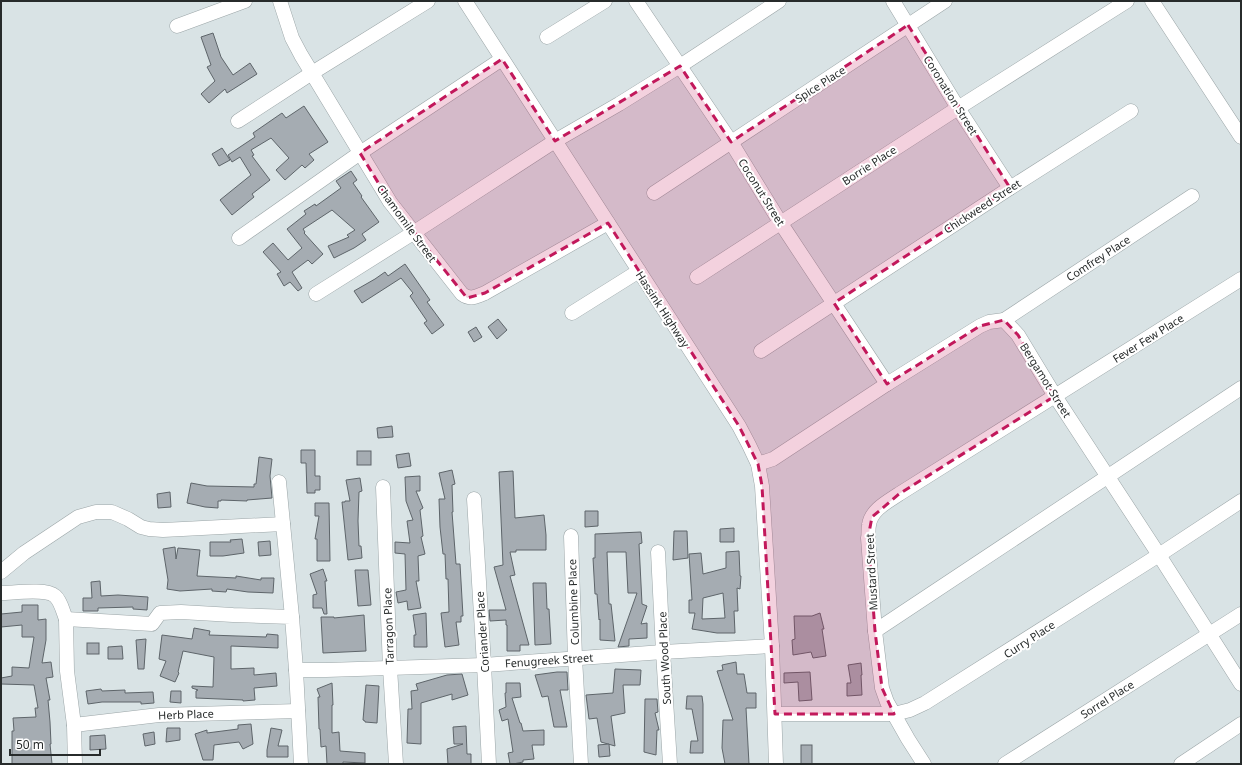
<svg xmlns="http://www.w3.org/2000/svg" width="1242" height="765" font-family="'Noto Sans',sans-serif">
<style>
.building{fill:#a5acb2;stroke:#5e656a;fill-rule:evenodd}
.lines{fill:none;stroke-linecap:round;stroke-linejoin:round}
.minor-casing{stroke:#9ba5a7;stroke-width:15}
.minor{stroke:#fff;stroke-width:14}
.marked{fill:#c2185b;fill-opacity:0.2;stroke:#c2185b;stroke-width:3;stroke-dasharray:8 5;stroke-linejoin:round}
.labels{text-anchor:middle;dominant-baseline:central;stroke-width:4;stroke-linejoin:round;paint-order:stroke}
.street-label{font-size:11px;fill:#272b2b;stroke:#fff}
</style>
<rect width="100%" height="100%" fill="#d9e3e5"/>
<g class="building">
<polygon points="213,33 221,57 233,75 250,63 257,74 227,93 225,89 209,103 201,94 215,81 207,67 211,65 201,37"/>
<polygon points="304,106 328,142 309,154 314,160 305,168 302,165 285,180 276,170 289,158 271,138 251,150 254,155 252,156 270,180 252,194 254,197 232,215 220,200 251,175 240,157 232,162 228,155 255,137 253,133 282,113 286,118"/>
<polygon points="222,148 230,160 219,166 212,154"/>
<polygon points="351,171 357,180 353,183 362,196 361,197 379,222 362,234 366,240 354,248 334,258 328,246 349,237 347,235 355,230 332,210 303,229 305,232 304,233 323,254 312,264 308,260 292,272 302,288 298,291 290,282 284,286 277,274 281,272 263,252 273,243 288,260 302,248 287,229 306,214 304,211 315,204 316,206 341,188 336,181"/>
<polygon points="405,264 430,300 427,302 444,325 432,334 424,323 427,321 410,296 413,293 401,278 362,303 354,291 375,279 385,272 388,276"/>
<polygon points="498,319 507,330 497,339 488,327"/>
<polygon points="476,327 482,337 474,342 468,332"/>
<polygon points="392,426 393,437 378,438 377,428"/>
<polygon points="301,450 315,450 315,476 320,476 320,490 315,490 315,493 307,493 306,463 301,463"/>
<rect x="357" y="451" width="14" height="14"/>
<polygon points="409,453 411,466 398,468 396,455"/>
<polygon points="259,457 272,459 270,476 272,498 247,500 247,501 221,500 221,501 218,501 218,508 205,507 187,503 191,483 207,486 254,487 254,484 256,484"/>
<polygon points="452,470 455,484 452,485 453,512 452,512 456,564 460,564 463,616 461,616 461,622 456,622 459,645 445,647 441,613 449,612 448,579 446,579 445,554 443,554 440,527 439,499 445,499 439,473"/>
<polygon points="513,471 515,518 544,515 546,535 546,550 516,550 516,552 510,552 515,575 510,576 529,645 520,645 520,651 507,651 507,625 506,625 506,620 490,621 489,610 506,610 494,567 503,565 499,472"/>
<polygon points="420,476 420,491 416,491 423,508 420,510 423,536 421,537 425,554 418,556 419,581 416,581 421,608 408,610 407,601 398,603 396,592 406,590 405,554 395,553 395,542 410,543 407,521 413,520 406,501 405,477"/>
<polygon points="360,478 362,491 359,492 358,521 359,546 361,546 362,558 348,560 342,502 345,502 345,501 350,501 346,480"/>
<polygon points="170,492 171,507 158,508 157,494"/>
<polygon points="315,503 329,503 330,561 317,561 317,539 315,539 319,516 315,516"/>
<polygon points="585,511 598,511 598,526 585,527"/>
<polygon points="734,528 734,542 720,542 720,529"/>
<polygon points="674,531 687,531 688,558 673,560"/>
<polygon points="641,532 642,543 639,544 642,604 647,606 641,624 647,623 647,638 629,639 629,646 618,647 637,593 628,593 626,552 607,552 609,604 611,604 615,641 600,640 600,619 599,620 597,594 595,594 593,558 595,558 595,534"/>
<polygon points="242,539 244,553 223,556 210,556 210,542 231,542 230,540"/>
<polygon points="270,541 271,555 259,556 258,542"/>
<polygon points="175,547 176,559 178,548 200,550 197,576 236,578 236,576 261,580 261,578 274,578 273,593 248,592 227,589 226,592 212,591 212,589 180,591 167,589 168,580 163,549"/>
<path d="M739,551l1,25h1l-1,13 -3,-1 1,23h-4l1,22h-18l-25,-4 3,-16h-6v-13h3l-3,-46 12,-1 2,21 23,-6v-16zM723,593l2,25 -23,1 1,-21z"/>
<polygon points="323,569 327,581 325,581 327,614 324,614 322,608 313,608 313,595 317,594 310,574"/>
<polygon points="355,570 368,570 371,605 358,606"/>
<polygon points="100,581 101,596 118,595 148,597 147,610 133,609 133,607 98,608 98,611 83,611 83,598 92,598 91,582"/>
<polygon points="533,583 546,583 547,609 549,609 551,644 535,645"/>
<polygon points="22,605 38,605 38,620 46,619 46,640 42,663 51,662 53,677 46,678 50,700 48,700 50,722 51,744 50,744 52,764 12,764 12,731 14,731 13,718 36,717 35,708 38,708 34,685 1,684 1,678 12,676 12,667 29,668 34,637 22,637 22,625 1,627 1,614 22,612"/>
<polygon points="426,613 427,647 414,647 414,635 416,635 413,615"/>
<polygon points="820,613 824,629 822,629 826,656 813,658 811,652 793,655 792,640 795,639 794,616 812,616"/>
<polygon points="364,615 366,651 323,653 321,617 334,617 334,618"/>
<polygon points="194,628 210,631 209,635 266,637 267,634 278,635 278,648 231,646 231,669 254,668 254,675 276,673 277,686 254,688 255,700 243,701 243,700 196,698 196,691 198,690 192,688 192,686 213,687 214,657 183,651 178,672 179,673 175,682 160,676 166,661 159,659 162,635 192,639"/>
<polygon points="146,639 144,669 138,669 136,640"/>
<rect x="87" y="643" width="12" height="11"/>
<polygon points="122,646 123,659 108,659 108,647"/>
<polygon points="736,662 737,674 744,674 747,693 756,693 756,708 746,708 749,764 725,764 722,748 723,720 733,720 717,671 723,670 722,665"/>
<polygon points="861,663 862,675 861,675 862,695 847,696 847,683 851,683 848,665"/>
<polygon points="615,669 641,670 640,685 623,685 625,713 611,716 615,746 601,742 597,718 589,719 586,695 613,693"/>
<polygon points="557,672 567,672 568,690 560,690 567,727 554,727 548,696 542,697 535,675"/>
<polygon points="810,672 812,700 799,701 798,682 784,683 784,673"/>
<polygon points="462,674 468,695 452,700 452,694 421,703 421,744 407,743 408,709 412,709 411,691 418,690 416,684 447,675"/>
<polygon points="332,683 333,705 332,705 332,733 339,732 340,751 365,753 365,763 343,762 343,764 327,764 326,746 321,747 320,729 319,729 318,697 320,697 317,689"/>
<polygon points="506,683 520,683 521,697 512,698 520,723 521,723 523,731 544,730 544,745 532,745 534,759 523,760 523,762 513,764 510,764 508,753 513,752 508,719 502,721 499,710 506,707 505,693 506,693"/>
<polygon points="366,685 379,686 377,723 365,722 365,721 363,720"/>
<polygon points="101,689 102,691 125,690 125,693 153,692 154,703 141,704 141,702 102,702 88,704 86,691"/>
<polygon points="171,691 181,691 181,703 170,702"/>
<polygon points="687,696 702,696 703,704 703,753 690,753 691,741 698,741 692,709 686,709"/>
<polygon points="645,699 657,699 658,712 655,713 659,730 657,730 656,755 644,752"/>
<polygon points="251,724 253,744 243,749 239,742 214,745 213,760 203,760 195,734 207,730 207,733 238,729 238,725"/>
<polygon points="466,726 467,754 471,754 471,764 448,764 447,749 463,744 454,744 453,727"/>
<polygon points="167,728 180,728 180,740 166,742"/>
<polygon points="271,728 282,730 278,746 288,746 288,757 267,757 267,750"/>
<polygon points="154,732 155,744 145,746 143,734"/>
<polygon points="105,735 106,749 90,750 90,736"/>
<polygon points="609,744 610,756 599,757 598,745"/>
<rect x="801" y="745" width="11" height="19"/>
</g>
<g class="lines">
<g class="minor-casing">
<g id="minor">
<path d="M280,1l12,37 9,17 89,147 72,92c8,6 14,3 23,-1l123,-70"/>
<polyline points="465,1 739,426 749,445 758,464 762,486 772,646 776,764"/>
<polyline points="636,1 731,142 780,222 887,384"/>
<polyline points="893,1 958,108 1010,188"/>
<polyline points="1152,1 1241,137"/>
<polyline points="177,26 245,1"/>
<polyline points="547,37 605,1"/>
<polyline points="238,121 312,73 428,1"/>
<polyline points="654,193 945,1"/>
<polyline points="239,238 360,153 502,59"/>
<polyline points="697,277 958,108 1127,1"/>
<polyline points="316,294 413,233 555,141 619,104 680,66 779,1"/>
<polyline points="572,313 639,271"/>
<polyline points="1004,320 1192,196"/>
<polyline points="761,351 1010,188 1131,111"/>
<polyline points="758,464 773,459 887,384 980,326 989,322 1004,320 1018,335 1055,396 1159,555 1241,684"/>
<polyline points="279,482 292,617"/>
<polyline points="383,487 390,668 396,764"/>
<polyline points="474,499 484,665 489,764"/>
<polyline points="571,536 575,658 581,764"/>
<polyline points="658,552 663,652 670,764"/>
<polyline points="1,572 24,553 78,517 96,512 112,512 128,519 141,527 149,529 163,530 283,524"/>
<path d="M1,593c12,0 45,-5 54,3 6,5 8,16 11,23"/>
<polyline points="875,631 1241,388"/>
<polyline points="775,714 894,714 910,710 925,703 1159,555 1241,501"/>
<polyline points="74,725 159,715 298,711"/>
<polyline points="75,764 74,725 67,671 66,619 152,624 160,613 181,612 233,615 292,617 296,670"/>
<polyline points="301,764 296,670 326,670 484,665 663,652 772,646"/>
<path d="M924,764l-16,-25 -21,-37 -5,-14 -7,-57 -7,-93c1,-4 0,-9 1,-13 2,-15 18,-23 30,-31l342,-215"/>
<polyline points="1005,764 1241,614"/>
<polyline points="1181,764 1241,724"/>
</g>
</g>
<use href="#minor" class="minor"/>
</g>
<path class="marked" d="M908,25l102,163 -176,115 53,81 93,-58 24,-6 14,15 37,61 -156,98 -27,23 -4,21 7,93 7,57 12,26h-119l-13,-228 -4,-22 -19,-38 -131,-203 -123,70 -18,5 -77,-96 -30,-49 142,-94 53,82 125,-75 51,76z"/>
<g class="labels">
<g class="street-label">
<text transform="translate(820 84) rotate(-33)">Spice Place</text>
<text transform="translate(951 95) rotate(58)">Coronation Street</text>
<text transform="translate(869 165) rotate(-33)">Borrie Place</text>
<text transform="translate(762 192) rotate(58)">Coconut Street</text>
<text transform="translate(982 206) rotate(-33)">Chickweed Street</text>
<text transform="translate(407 223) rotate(54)">Chamomile Street</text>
<text transform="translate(1098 258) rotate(-33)">Comfrey Place</text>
<text transform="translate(663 309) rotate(57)">Hassink Highway</text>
<text transform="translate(1148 338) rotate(-32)">Fever Few Place</text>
<text transform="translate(1046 380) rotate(58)">Bergamot Street</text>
<text transform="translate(871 572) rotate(-93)">Mustard Street</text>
<text transform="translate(573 602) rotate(-92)">Columbine Place</text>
<text transform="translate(388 626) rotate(-92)">Tarragon Place</text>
<text transform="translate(482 632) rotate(-94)">Coriander Place</text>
<text transform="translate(1029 639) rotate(-33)">Curry Place</text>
<text transform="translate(664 658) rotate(-93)">South Wood Place</text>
<text transform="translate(549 660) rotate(-4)">Fenugreek Street</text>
<text transform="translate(1107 699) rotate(-32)">Sorrel Place</text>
<text transform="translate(186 714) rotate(-2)">Herb Place</text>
</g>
</g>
<rect width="1242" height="765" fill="none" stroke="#272b2b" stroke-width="4"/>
<path d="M10 749v6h90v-6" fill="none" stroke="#272b2b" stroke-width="2"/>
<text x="16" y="749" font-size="12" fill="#272b2b" stroke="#ffffff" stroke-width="3" paint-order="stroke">50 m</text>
</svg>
